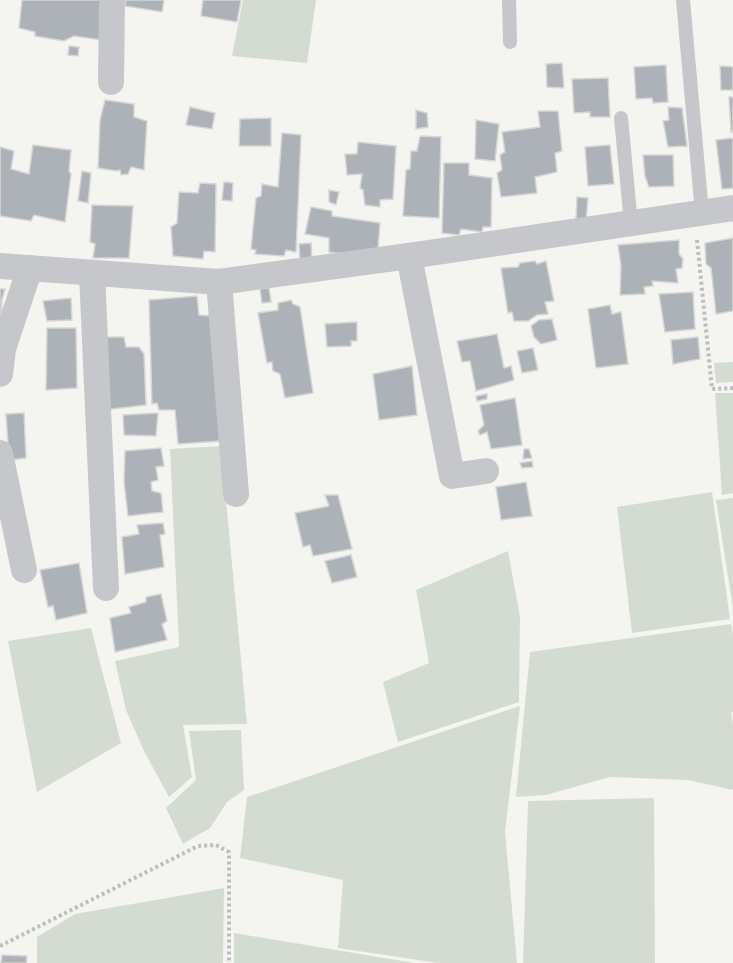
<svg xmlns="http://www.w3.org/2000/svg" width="733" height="963" font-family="Figtree,sans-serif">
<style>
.green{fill:#d4dcd2}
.building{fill:#adb2b9;stroke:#d6d6d4;stroke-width:1.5}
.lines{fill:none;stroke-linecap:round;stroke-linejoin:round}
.path{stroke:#bcbdc0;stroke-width:4;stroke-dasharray:3 3;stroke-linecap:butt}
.service{stroke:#c5c7cb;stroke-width:14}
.minor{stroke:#c5c7cb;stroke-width:26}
</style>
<rect width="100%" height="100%" fill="#f4f5f1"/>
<g class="green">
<polygon points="243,0 316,0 307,63 232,56"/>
<polygon points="733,362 733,382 716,383 714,363"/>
<polygon points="715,393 733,393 733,493 722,495"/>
<polygon points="221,446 247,724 183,725 192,777 169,797 144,751 126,710 115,661 179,647 170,449"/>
<polygon points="712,492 730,619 632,633 617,507"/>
<polygon points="733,498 733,608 716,500"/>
<polygon points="508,551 520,617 519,702 398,742 383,682 429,663 416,590"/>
<polygon points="731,624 733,635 733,712 731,712 733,724 733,790 688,780 610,777 546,795 516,797 530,652"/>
<polygon points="91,628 121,743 37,792 8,641"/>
<polygon points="520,706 505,832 517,963 438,963 338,948 343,880 240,858 247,797"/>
<polygon points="241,730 244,790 227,802 210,828 183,844 166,808 196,780 189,731"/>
<polygon points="654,798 655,963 523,963 528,801"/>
<polygon points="224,888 223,963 37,963 37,937 75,914"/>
<polygon points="234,933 414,963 234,963"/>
</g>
<g class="building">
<polygon points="22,0 106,0 101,40 74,36 64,41 35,36 35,32 19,28"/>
<polygon points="126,0 164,0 162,12 125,6"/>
<polygon points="203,0 241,0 237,22 201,16"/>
<polygon points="69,46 79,47 78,56 68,55"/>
<polygon points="562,63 564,88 547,87 546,64"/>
<polygon points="666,65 668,102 653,103 652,98 636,99 634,67"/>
<polygon points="720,66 733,67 733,90 721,90"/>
<polygon points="608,78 610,117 590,117 590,112 574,113 572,79"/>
<polygon points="729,97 733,97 733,132 731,132"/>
<polygon points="105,100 134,104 134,117 147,121 144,170 131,167 128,174 121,175 120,170 117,171 98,168 100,120"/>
<polygon points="190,107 215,113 212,129 186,125"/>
<polygon points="668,107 682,108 687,146 668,147 663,121 669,120"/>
<polygon points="416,110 427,113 428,127 416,129"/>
<polygon points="538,111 558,111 562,151 555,153 557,172 535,177 537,193 501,197 497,173 502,170 500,155 505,152 502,132 540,127"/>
<polygon points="271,118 271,146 239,146 240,119"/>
<polygon points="476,120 499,124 495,161 475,159"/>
<polygon points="282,133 301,135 296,252 286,250 284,256 255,254 256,250 251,249 256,198 261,196 262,184 278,187"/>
<polygon points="420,136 441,137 439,218 403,216 406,170 410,169 411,151 417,151"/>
<polygon points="733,138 733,188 722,189 716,140"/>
<polygon points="358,142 396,146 393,199 380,200 380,207 365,205 363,190 360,188 362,174 347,175 345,154 357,154"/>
<polygon points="33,145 71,150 69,171 71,174 65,222 34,215 31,221 0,216 0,147 14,151 11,169 29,174"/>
<polygon points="610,145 614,184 588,186 585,147"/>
<polygon points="643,155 673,155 674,186 649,187 645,176"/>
<polygon points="444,163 469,163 469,175 492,178 491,227 483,227 482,232 461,229 459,235 442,233"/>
<polygon points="82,171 91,173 88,203 78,201"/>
<polygon points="224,182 233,183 232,201 222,200"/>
<polygon points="200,183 216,184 215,252 204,251 203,259 173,256 171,227 177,223 179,192 198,193"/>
<polygon points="329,190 339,192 336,205 329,202"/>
<polygon points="577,197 588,198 586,221 576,221"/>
<polygon points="92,205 133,206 129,258 93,258 95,244 90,242"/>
<polygon points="311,207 332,211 332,216 380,223 378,248 366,256 329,252 329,238 305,234"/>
<polygon points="733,238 733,311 716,314 711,268 706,264 705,243"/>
<polygon points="679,240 679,254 683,259 682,268 676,269 678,283 652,281 653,286 644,287 645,294 620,295 621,266 618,245"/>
<polygon points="311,243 312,262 300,262 299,244"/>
<polygon points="535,261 537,264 546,261 554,301 545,302 548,314 537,315 528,321 514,321 512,312 508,313 501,268 518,267 520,263"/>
<polygon points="269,288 271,302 262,303 260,289"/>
<polygon points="0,289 5,289 2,299 1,328 0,329"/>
<polygon points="693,292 695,329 665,332 659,294"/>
<polygon points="197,296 199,315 211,316 221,441 178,444 175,410 159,410 157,403 152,404 149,300"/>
<polygon points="71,298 72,320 47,321 43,301"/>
<polygon points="291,300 293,304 300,307 313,393 285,398 280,374 273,371 272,362 267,363 258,313 278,310 278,303"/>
<polygon points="610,305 612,314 621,312 628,364 596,368 588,309"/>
<polygon points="552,319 557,340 541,344 534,337 531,326 539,320"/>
<polygon points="357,322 357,341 351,341 351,346 327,347 325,324"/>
<polygon points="47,328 76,328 77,388 46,390"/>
<polygon points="497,334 504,368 511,366 514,380 476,391 470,361 462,362 457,341"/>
<polygon points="107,337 124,337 126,347 139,347 144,354 146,405 104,410"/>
<polygon points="698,337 700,359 673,364 671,340"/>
<polygon points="533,348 538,370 522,373 517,351"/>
<polygon points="412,366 417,415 379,420 373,374"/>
<polygon points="487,394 487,399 477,401 476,396"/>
<polygon points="515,398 522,445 491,449 487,432 480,435 478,431 484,425 480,405"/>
<polygon points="24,413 26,458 9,460 6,414"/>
<polygon points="158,413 156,436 124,435 123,415"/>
<polygon points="161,448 164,466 156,467 158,480 151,482 152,491 161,493 163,512 128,516 124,482 125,451"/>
<polygon points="524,449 529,449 532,458 523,459"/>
<polygon points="532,461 533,467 522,468 520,463"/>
<polygon points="526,482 532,516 501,520 496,487"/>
<polygon points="325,495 338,495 352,549 313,556 310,545 303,547 295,513 329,506"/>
<polygon points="163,523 165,534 160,535 164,567 125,574 122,537 139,534 137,525"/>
<polygon points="351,555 357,577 332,583 325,561"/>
<polygon points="79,563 87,613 56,620 53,606 48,607 40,570"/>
<polygon points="161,594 167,621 162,624 167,640 115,652 110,618 131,613 129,607 146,602 146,597"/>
<polygon points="2,955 27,956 26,963 1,963"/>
</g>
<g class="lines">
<g class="path">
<polyline points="697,240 712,389 733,388"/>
<polyline points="0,946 198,846 216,845 229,852 229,963"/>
</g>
<g class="service">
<polyline points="509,0 510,42"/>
<polyline points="683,0 702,213"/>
<polyline points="621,118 631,224"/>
</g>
<g class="minor">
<polyline points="111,82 112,0"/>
<polyline points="409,256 452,476 486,471"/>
<polyline points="0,266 219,282 409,256 733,208"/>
<polyline points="92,273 106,588"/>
<polyline points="219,282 236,494"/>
<polyline points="0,374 3,349 30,268"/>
<polyline points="0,453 24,570"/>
</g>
</g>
</svg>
